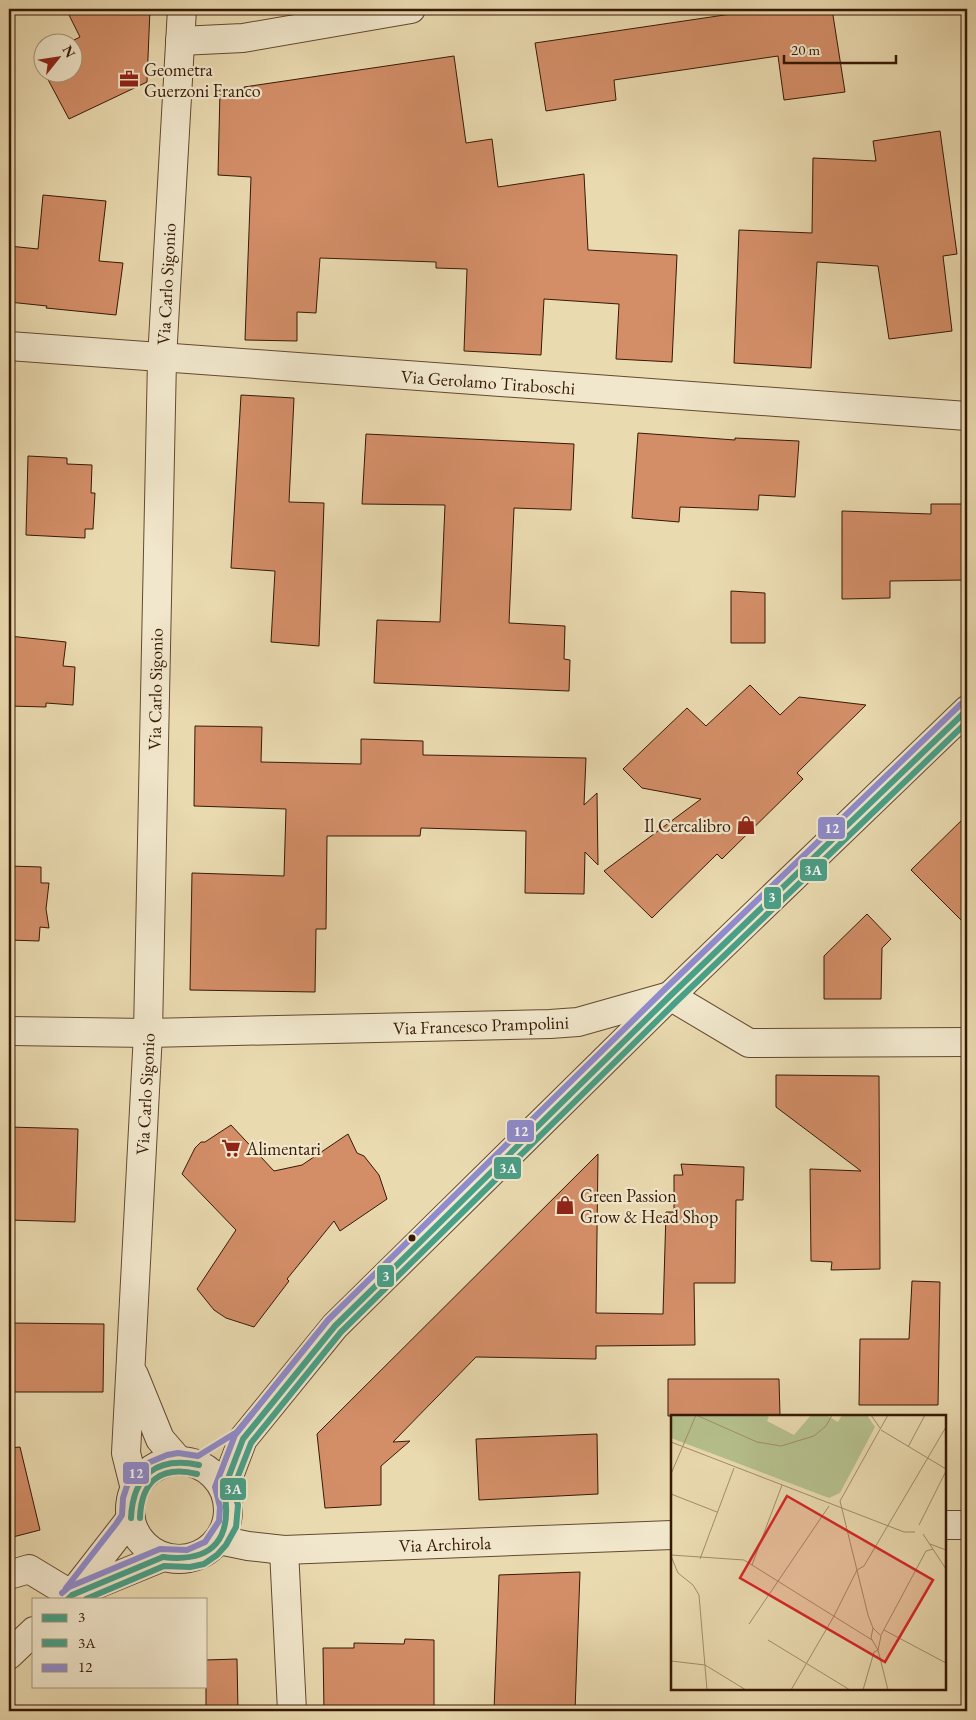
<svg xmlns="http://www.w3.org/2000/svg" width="976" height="1720" font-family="'EB Garamond',serif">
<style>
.building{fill:#d38e68;stroke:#371905}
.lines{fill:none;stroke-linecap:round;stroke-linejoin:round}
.minor-casing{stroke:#644930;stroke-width:30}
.minor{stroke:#f1e7cc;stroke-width:28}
.bus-1-casing{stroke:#f1e7cc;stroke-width:10}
.bus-2-casing{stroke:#f1e7cc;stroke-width:10}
.bus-3-casing{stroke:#f1e7cc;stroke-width:10}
.bus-1{stroke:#48a088;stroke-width:6}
.bus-2{stroke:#48a088;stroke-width:6}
.bus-3{stroke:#8f8cce;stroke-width:6}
.bus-dot{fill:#371905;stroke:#f1e7cc;stroke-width:2}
.labels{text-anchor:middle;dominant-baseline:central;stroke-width:4.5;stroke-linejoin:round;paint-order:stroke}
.poi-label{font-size:18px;fill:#371905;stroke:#f1e7cc;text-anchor:start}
.street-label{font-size:18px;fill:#371905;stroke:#f1e7cc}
.inset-road{fill:none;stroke:#a28d6c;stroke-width:1}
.view{fill:#d62828;fill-opacity:0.15;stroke:#d62828;stroke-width:2.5}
.inset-edge{fill:none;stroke:#371905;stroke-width:2.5}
.line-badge{stroke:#f1e7cc;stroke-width:2}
.badge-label{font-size:14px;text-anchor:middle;font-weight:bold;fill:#fff}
</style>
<rect width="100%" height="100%" fill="#eadab0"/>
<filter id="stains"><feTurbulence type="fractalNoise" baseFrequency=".004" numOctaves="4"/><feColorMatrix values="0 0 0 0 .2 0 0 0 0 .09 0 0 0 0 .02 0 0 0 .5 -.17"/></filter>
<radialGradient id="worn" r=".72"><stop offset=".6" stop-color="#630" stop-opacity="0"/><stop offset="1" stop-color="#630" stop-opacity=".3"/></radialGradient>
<g class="building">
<polygon points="66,9 150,9 147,82 69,119 44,72 72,72 72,42 70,42 80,37"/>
<polygon points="765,9 832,9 845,92 784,100 778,56 614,80 616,100 546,111 535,43"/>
<polygon points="454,56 466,143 492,139 498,187 584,174 588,250 677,255 672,362 616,359 619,304 544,299 541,355 464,351 467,269 436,268 436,262 320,258 316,313 297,312 297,341 245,340 251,177 218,175 220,91 244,93 244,87"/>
<polygon points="940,131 957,254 943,256 952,331 889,339 878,266 817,262 811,368 734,363 739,230 812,233 813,158 876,161 873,141"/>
<polygon points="43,195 106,201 99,261 123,263 116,315 46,308 47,306 9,302 9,246 38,249"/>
<polygon points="241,395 294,398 289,502 324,503 319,646 271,642 275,571 231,568"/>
<polygon points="638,433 735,440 735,438 799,441 795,497 759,495 758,510 680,507 679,522 632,518"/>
<polygon points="366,434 574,444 571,510 514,508 509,623 565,626 564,659 570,660 569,691 374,683 377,620 440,622 445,505 362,504"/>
<polygon points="28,456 67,458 67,464 92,465 91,493 95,493 93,529 85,529 85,538 26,535"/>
<polygon points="931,504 967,504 967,580 890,581 890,598 842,599 842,511 931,514"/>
<polygon points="731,591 765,593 765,643 731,643"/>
<polygon points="9,636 66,642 63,666 75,667 73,705 46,703 46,707 9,706"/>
<polygon points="750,685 780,715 799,697 866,705 797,773 803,779 722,859 717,854 652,918 604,871 701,799 642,788 623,769 687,708 706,726"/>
<polygon points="195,726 262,727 261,762 361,764 361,739 423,741 423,755 586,758 584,805 597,793 598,865 585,852 584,894 525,893 526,831 421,828 420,836 327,836 326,929 316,929 315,992 190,990 192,873 284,876 286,809 194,806"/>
<polygon points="967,815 967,926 911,870"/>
<polygon points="9,866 41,867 41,883 49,883 46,909 49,928 40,927 39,941 9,940"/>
<polygon points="867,914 891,939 882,948 881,999 824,999 824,956"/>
<polygon points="776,1075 879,1076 880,1269 831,1270 832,1262 811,1261 810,1169 861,1171 776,1107"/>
<polygon points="231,1125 274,1171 302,1165 348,1134 357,1153 364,1156 379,1175 387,1199 340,1231 334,1221 287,1279 289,1281 254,1327 226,1318 214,1310 197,1289 236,1230 182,1174 195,1148 201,1142 205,1142"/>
<polygon points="9,1127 78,1129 75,1222 9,1220"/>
<polygon points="598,1154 596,1313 663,1314 666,1212 674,1212 674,1175 683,1175 681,1164 744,1167 743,1200 736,1200 735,1283 694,1283 695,1345 596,1346 596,1359 476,1357 393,1442 410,1441 381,1466 381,1505 325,1508 317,1434"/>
<polygon points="912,1281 940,1282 938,1405 859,1405 860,1339 909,1339"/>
<polygon points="9,1323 104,1324 103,1392 9,1392"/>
<polygon points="668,1379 779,1379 780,1416 668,1416"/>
<polygon points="597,1434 598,1494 479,1500 476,1439"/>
<polygon points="20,1447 40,1530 9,1538 9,1448"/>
<polygon points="580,1572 575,1711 494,1711 499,1575"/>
<polygon points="405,1639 434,1640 434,1711 324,1711 323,1648 354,1648 354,1643 404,1644"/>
<polygon points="237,1659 238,1711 206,1711 206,1660"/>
</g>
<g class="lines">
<g class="minor-casing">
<g id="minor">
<polyline points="180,41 243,38 411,9"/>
<polyline points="9,346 967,416"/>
<polyline points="9,1031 148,1033 550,1024 578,1022 670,996 749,1043 967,1042"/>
<polyline points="134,1375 160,1439 179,1461"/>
<circle cx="179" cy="1510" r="49"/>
<polyline points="135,1489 126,1453 148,1033 162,359 182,9"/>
<polyline points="224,1489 243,1439 335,1326 670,996 967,710"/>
<polyline points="945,1525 967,1525"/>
<polyline points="219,1540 248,1546 284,1550 672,1535"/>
<polyline points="284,1550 292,1711"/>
<polyline points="9,1575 29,1569 72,1595"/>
<polyline points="73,1594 163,1557"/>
<polyline points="68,1599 131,1518"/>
<polyline points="9,1655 34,1631"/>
</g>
</g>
<use href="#minor" class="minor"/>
<g class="bus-1-casing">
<g id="bus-1">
<polyline points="224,1489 243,1439 335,1326 670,996 967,710"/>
<path d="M131,1518c2,-43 26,-62 68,-53"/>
<path d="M163,1557c51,6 70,-19 61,-68"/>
<polyline points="68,1599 72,1595 163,1557"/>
</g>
</g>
<g class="bus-2-casing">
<g id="bus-2">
<path d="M140,1518c1,-37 21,-53 57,-44"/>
<polyline points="86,1599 164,1566 190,1567 204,1564 217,1555 226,1545 236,1527 238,1505 233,1489 251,1443 341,1332 676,1002 967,722"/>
</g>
</g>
<g class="bus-3-casing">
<g id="bus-3">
<polyline points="66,1588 116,1524 122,1515 123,1498 128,1483 143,1465 167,1455 178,1453 198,1456 237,1432 252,1414"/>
<polyline points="62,1593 69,1587 160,1549 187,1550 205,1542 219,1521 220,1507 215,1487 235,1435 328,1320 664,990 961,704"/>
</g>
</g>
<use href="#bus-1" class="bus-1"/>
<use href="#bus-2" class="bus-2"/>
<use href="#bus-3" class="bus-3"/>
</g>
<defs>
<g id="office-bare" transform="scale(1.5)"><path d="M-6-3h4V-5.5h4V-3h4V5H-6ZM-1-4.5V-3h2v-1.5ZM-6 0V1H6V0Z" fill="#8f2418" stroke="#f1e7cc" stroke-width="2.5" paint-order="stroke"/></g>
<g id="shop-bare" transform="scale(1.5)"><path d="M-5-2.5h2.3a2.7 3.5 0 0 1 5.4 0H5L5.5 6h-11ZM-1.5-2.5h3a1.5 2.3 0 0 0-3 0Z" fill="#8f2418" stroke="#f1e7cc" stroke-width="2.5" paint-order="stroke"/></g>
<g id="supermarket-bare" transform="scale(1.5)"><path d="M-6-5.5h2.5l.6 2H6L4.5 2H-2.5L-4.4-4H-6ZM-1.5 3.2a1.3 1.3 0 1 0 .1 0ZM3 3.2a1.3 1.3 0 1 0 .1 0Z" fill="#8f2418" stroke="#f1e7cc" stroke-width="2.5" paint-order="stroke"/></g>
</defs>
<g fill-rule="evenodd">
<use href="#office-bare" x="129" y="79"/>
<use href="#shop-bare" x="746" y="825"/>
<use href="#supermarket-bare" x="231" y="1148"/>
<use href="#shop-bare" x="565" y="1205"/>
</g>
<circle class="bus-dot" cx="412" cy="1238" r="4.5"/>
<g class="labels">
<g class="poi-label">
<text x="144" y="69">Geometra<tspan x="144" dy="21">Guerzoni Franco</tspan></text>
<text x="731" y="825" text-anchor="end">Il Cercalibro</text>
<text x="246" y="1148">Alimentari</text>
<text x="580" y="1195">Green Passion<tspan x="580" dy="21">Grow &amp; Head Shop</tspan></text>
</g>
<g class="street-label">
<text transform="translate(166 284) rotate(-87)">Via Carlo Sigonio</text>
<text transform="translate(488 382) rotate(4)">Via Gerolamo Tiraboschi</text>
<text transform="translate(155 689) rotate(-89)">Via Carlo Sigonio</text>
<text transform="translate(481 1025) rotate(-2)">Via Francesco Prampolini</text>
<text transform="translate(145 1094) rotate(-87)">Via Carlo Sigonio</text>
<text transform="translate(445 1544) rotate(-2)">Via Archirola</text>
</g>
</g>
<g transform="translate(671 1415)">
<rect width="275" height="275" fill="#eadab0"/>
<path d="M0,0h95l3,2 -2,4 27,14 17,-20h15l12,7 4,-7h25l8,12 -35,66 -11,5 -158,-60z" fill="#b5c08d"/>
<path class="inset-road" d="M25,0l61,27 24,4 33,-10 12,-10 6,-11M200,0l9,13M210,15l65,39M0,27l233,90h11M237,32l17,-32M0,59l25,-59M0,79l46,18M248,110l27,-54M252,119l23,35M259,129l16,6M0,140l73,5 128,80M0,141l7,17 15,12 6,10 8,95M29,144l34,-91M81,150l30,-80M78,209l80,-118M202,213l-2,10 7,12 10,40M213,215l62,33M210,220l45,-84 7,-2M97,225l82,50M207,235l3,-14 -8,-8 -5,-13 -28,-114 48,-86M0,246l34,4 41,25M120,275l43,-74 23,-46 7,-4 82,-139M192,275l11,-38 4,-2"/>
<path class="view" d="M116,81l146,84 -48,82 -145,-84z"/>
<rect width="275" height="275" class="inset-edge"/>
</g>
<g class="line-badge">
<rect x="817" y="816" width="29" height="24" rx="5" fill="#8f8cce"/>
<rect x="799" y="858" width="29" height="24" rx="5" fill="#48a088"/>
<rect x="763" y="886" width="19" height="24" rx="5" fill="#48a088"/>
<rect x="506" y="1119" width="29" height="24" rx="5" fill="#8f8cce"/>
<rect x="493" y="1156" width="29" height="24" rx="5" fill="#48a088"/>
<rect x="376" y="1264" width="19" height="24" rx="5" fill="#48a088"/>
<rect x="122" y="1461" width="28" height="24" rx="5" fill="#8f8cce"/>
<rect x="219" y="1477" width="28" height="24" rx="5" fill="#48a088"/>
</g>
<g class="badge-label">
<text x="832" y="833">12</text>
<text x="813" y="875">3A</text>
<text x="772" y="902">3</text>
<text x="521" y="1136">12</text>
<text x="508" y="1173">3A</text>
<text x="386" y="1281">3</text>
<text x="136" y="1478">12</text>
<text x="233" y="1494">3A</text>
</g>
<rect width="976" height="1720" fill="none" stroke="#eadab0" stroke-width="30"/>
<rect x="10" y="10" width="956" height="1700" fill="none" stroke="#371905" stroke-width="2.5"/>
<rect x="15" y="15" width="946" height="1690" fill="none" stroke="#371905"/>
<rect x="32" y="1598" width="175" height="90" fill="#f1e7cc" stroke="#a7957c"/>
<rect x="42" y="1614" width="25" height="8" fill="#48a088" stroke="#a7957c"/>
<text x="78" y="1622" font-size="15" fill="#371905">3</text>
<rect x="42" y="1639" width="25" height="8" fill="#48a088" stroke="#a7957c"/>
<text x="78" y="1648" font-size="15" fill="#371905">3A</text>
<rect x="42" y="1664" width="25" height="8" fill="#8f8cce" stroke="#a7957c"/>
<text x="78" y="1672" font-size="15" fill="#371905">12</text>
<g transform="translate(58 58) rotate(60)"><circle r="24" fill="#f1e7cc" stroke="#a7957c"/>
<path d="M0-4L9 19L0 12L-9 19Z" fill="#8f2418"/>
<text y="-8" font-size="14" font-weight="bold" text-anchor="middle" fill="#371905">N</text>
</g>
<path d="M784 55v8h112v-8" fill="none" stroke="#371905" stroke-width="2.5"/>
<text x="791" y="55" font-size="15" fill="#371905" stroke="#f1e7cc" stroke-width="4" paint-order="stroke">20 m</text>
<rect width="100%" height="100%" filter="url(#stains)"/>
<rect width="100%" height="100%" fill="url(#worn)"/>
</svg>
